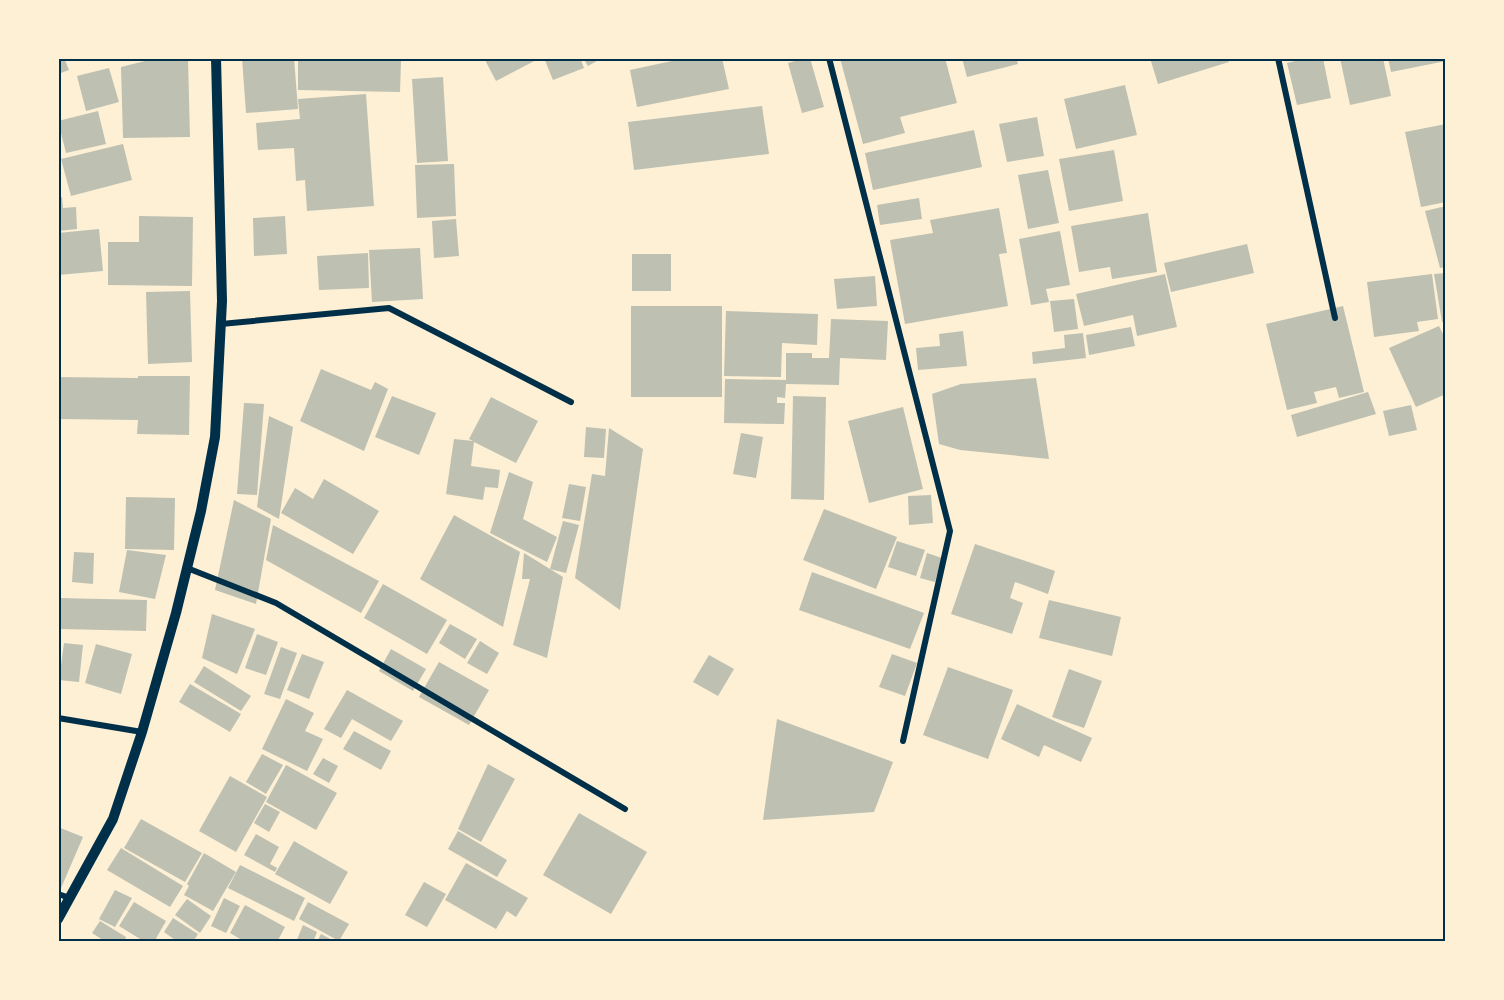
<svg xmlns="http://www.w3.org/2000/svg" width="1504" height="1000" font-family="Cabin,sans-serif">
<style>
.building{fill:#bec0b2}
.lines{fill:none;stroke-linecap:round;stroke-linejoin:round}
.minor{stroke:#003049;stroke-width:6}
.tertiary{stroke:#003049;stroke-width:10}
.neatline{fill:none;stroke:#003049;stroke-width:2}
</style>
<rect width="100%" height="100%" fill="#fdf0d5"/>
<g class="building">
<polygon points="58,58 64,58 69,70 58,74"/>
<polygon points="157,58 188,58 190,137 123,138 121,67"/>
<polygon points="242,58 294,58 298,109 246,113"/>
<polygon points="484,58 540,58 496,81"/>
<polygon points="544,58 580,58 584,68 553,80"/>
<polygon points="583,58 602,58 588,66"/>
<polygon points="686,58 722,58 729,89 637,107 630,70"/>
<polygon points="806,58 810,58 824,107 802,113 788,63"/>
<polygon points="840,58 945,58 957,103 900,117 905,133 863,144"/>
<polygon points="962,58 1016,58 1018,64 967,77"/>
<polygon points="1150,58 1227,58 1229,62 1158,84"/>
<polygon points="1309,58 1323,58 1331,98 1297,105 1287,63"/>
<polygon points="1340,58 1383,58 1391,96 1350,105"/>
<polygon points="1388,58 1446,58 1446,61 1391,72"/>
<polygon points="298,59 401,61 400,92 298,90"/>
<polygon points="109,68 119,102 86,111 77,76"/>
<polygon points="443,77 448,161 417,163 412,79"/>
<polygon points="1125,85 1137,135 1076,149 1064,99"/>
<polygon points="366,94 374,206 307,211 305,180 296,181 294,148 258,150 256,123 300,119 298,99"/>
<polygon points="762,106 769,154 634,170 628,122"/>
<polygon points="98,111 106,144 66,153 58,121"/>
<polygon points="1037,117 1044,156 1007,162 999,124"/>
<polygon points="1446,124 1446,202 1421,207 1405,132"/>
<polygon points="974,130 982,167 873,190 865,153"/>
<polygon points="123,144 132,180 71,196 61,159"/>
<polygon points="1114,150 1123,201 1069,211 1059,159"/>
<polygon points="454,164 456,216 417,218 415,165"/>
<polygon points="1048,170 1059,223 1028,229 1018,175"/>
<polygon points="62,197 63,208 76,207 77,229 58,231 58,198"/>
<polygon points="919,198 922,219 880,225 877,205"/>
<polygon points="1446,206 1446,267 1440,268 1425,211"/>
<polygon points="999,208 1007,253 999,254 1008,306 905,324 890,240 933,233 930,220"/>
<polygon points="1148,213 1157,272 1112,279 1110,267 1079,272 1071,226"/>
<polygon points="139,216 193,217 192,286 108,285 108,242 139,242"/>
<polygon points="285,216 287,254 254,256 253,218"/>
<polygon points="456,219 459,256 434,258 432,221"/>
<polygon points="99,229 103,271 58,275 58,233"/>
<polygon points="1060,231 1070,285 1046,289 1049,302 1031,305 1019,239"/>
<polygon points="1247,244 1254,273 1171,292 1164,263"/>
<polygon points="420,248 423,299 372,302 369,250"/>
<polygon points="368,253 369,288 319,290 317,256"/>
<rect x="632" y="254" width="39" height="37"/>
<polygon points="1446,273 1446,321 1442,322 1434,274"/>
<polygon points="1165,274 1177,327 1137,336 1133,315 1084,326 1076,294"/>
<polygon points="1432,274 1438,319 1417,322 1419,331 1374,337 1367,282"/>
<polygon points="875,276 877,306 837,309 834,279"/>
<polygon points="190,291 192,362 148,364 146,292"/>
<polygon points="1074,299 1078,329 1054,332 1050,301"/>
<rect x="631" y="306" width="91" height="91"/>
<polygon points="1343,306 1364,392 1339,398 1336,387 1314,392 1317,403 1287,410 1266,324"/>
<polygon points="726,311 818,314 817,345 782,343 781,377 724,376"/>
<polygon points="831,319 888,321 886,360 840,358 839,385 786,384 785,398 777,397 777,403 785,403 784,424 724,423 725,379 786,380 786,353 812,353 812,358 829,358"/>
<polygon points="1439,326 1446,340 1446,394 1416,407 1389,348"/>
<polygon points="1131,327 1135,346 1089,355 1086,335"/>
<polygon points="963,331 967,366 918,370 916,348 940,346 939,334"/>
<polygon points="1083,333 1086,358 1033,364 1032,352 1065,348 1064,335"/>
<polygon points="321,369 371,390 375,382 388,389 364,451 300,421"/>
<polygon points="138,376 190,376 189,435 137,434 138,420 58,419 58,377 138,378"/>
<polygon points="1036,378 1049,459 960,450 939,444 932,394 961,384"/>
<polygon points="1368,392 1376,414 1297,437 1291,415"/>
<polygon points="392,396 436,413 419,455 375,437"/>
<polygon points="793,396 826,397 824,500 791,499"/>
<polygon points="491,397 538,421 516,463 474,442 471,466 500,470 498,488 485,487 483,500 446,494 454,439 473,441 469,439"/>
<polygon points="244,403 264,404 257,495 237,494"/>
<polygon points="1411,405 1417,430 1389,436 1383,411"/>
<polygon points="903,407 923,489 869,503 848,421"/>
<polygon points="269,416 293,427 279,519 257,507"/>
<polygon points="586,427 606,429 604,458 584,457"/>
<polygon points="609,428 643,449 620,610 575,578 592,474 605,476"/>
<polygon points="741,433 763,437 756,478 733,474"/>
<polygon points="509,472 533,482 523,519 557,537 547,562 490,533"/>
<polygon points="324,479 379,511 353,554 281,513 295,488 313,499"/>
<polygon points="569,484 586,487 580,521 562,518"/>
<polygon points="931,495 933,523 909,525 908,496"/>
<polygon points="126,497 175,498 174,550 125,549"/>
<polygon points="234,500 271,519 256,604 215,590"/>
<polygon points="824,509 897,537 876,589 803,560"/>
<polygon points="454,515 520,552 503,627 420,579"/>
<polygon points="563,521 579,525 566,573 550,569"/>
<polygon points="273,525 379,581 361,613 266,560"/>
<polygon points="897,541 925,550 916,576 888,567"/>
<polygon points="975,544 1055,571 1048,594 1015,582 1010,598 1023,603 1012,634 951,614"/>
<polygon points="127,550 166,555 155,599 119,592"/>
<polygon points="74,552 94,553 93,584 72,582"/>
<polygon points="524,553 563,577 547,658 513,645 530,579 522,579"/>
<polygon points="927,553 942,558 935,582 920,578"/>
<polygon points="812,572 924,613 910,649 799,610"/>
<polygon points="383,584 447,620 427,654 364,618"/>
<polygon points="58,598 147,600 146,631 61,629 60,655 58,655"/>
<polygon points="1049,600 1121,617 1112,656 1039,638"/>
<polygon points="212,614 255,629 237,674 202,658"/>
<polygon points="450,624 477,639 465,659 439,643"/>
<polygon points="257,634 278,642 266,675 245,668"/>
<polygon points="480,641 499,653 487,674 467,663"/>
<polygon points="64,643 83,645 79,682 59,680"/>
<polygon points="96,644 132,654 121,694 85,683"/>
<polygon points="281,647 297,653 280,699 264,694"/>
<polygon points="391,649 426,669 413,691 379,671"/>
<polygon points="302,654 324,662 309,699 287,690"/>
<polygon points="892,654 917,663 905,696 879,687"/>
<polygon points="709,655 734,669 718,696 693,682"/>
<polygon points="439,662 489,690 469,725 419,697"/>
<polygon points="204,666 251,696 241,711 194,682"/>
<polygon points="948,667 1013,690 988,759 923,735"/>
<polygon points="1069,669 1102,681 1084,728 1052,717"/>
<polygon points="190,684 241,714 230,732 179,702"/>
<polygon points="347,690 403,721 391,741 352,719 341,738 324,729"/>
<polygon points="286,699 314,713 305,731 323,739 307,771 262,749"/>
<polygon points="1017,704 1092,738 1081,762 1044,745 1039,757 1001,739"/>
<polygon points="777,719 893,762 874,812 763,820"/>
<polygon points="354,731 391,751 381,770 343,749"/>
<polygon points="262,754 283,765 266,794 246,782"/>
<polygon points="323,758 338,766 329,783 313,774"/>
<polygon points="488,764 515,779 481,842 458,829"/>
<polygon points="286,765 337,793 316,830 266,802"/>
<polygon points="230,776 267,797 236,852 199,831"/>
<polygon points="265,804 280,812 269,832 254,823"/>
<polygon points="579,813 647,852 611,914 543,875"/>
<polygon points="141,819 202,853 185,882 124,848"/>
<polygon points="58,827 83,837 58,895"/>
<polygon points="458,831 507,860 497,877 448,849"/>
<polygon points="256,834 279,847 270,864 277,868 275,872 244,855"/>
<polygon points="294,841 348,872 330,904 275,874"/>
<polygon points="121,848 183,886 170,907 107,870"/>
<polygon points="204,853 236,872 213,911 184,895 189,886 187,884"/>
<polygon points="466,863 528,898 516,917 507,911 496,929 445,900"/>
<polygon points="240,865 305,898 294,921 228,888"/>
<polygon points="424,882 446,894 427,927 405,915"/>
<polygon points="115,890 132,898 115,927 99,919"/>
<polygon points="224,898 240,906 226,933 211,926"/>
<polygon points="187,899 211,916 200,933 175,915"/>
<polygon points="134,902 166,921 154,942 145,942 119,926"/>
<polygon points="308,902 349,924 339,941 299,919"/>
<polygon points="245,905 285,927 277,942 245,942 230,933"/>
<polygon points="173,918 198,934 193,942 178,942 164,932"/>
<polygon points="100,921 126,937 124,942 106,942 92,933"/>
<polygon points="303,925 317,932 313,942 296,942"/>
<polygon points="321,934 336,942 317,942"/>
</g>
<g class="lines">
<g class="minor">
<polyline points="829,58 950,531 903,741"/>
<polyline points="1278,58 1335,318"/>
<polyline points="221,324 389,308 571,402"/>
<polyline points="187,568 276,603 625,809"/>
<polyline points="58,718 142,732"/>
<polyline points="58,894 70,898"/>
</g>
<polyline class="tertiary" points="58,919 113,819 142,732 176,613 201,511 215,437 222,301 216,58"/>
</g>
<rect width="1504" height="1000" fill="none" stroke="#fdf0d5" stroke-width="120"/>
<rect x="60" y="60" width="1384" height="880" class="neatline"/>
</svg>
